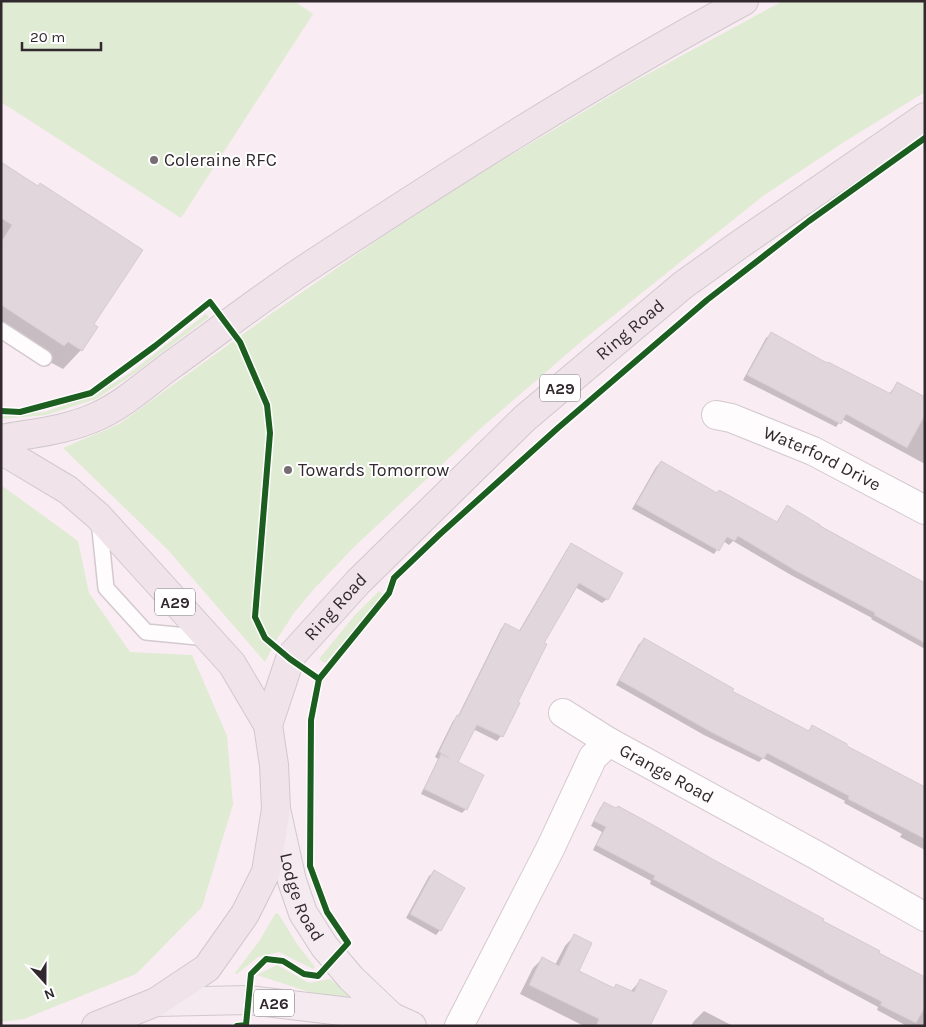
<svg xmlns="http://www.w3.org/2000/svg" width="926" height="1027" font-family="Karla,sans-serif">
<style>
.green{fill:#e0ebd3}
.shadow{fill:#0003}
.building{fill:#e0d6db;stroke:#d6ccd0}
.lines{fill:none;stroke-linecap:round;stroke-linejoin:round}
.service-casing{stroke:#d3c9ce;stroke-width:18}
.minor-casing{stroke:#d3c9ce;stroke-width:30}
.primary-casing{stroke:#d0c9cc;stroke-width:30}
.trunk-casing{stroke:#d0c9cc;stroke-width:30}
.service{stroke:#fefcfd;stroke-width:15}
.minor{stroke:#fefcfd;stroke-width:28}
.primary{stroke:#f4eaef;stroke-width:28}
.trunk{stroke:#f0e4ea;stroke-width:28}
.cycleway-casing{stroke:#fff;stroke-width:9}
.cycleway{stroke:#1b5e20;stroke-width:6}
.poi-dot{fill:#786d73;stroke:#fff;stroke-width:2}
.labels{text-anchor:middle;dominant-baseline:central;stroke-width:4;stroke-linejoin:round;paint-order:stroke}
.shield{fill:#fff;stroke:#70696d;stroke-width:1}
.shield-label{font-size:16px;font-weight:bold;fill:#32292e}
.poi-label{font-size:18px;fill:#32292e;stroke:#fff;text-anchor:start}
.street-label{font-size:18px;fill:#32292e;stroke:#fff}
</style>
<rect width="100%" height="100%" fill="#f9ecf2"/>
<g class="green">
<polygon points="1,1 294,1 313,14 181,218 1,102"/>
<polygon points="783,1 925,1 925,92 844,142 763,196 583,340 481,428 353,548 314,589 294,613 277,639 265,662 168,550 63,448 119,424 275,311 373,243 473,178 635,81"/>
<polygon points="206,314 209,317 132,375 96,399 46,415 1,419 1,415 45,412 94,395 130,373"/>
<polygon points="1,485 78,541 89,593 130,652 192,655 227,736 233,804 202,907 136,974 24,1019 1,1022"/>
<polygon points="379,591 383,595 325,663 319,659 355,615"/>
<polygon points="278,913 297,944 315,967 313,969 279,952 258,957 237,974 235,973 260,940 275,914"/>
<polygon points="277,965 309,983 329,979 368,1005 365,1010 257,975"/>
</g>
<g class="shadow">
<polygon points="1,172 92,325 81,350 63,369 1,336"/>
<polygon points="771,334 827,365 889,394 897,384 925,399 925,464 842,419 836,427 743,380 766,338"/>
<polygon points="661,462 717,494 776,523 787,507 925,585 925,649 871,619 872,618 791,575 733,541 729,545 723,541 714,554 632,509 656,467"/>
<polygon points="572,545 607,599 602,603 575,587 542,643 501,736 497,741 473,729 457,763 466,809 462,813 421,794 438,759 435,757 453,721 458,716 501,629 505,624 519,631 567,549"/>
<polygon points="644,640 731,692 807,732 812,727 845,746 925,788 925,850 900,837 902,834 844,803 845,801 763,758 759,762 704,735 616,685 639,644"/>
<polygon points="605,804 925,979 925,1026 907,1026 877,1010 878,1007 650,884 651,881 593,850 602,832 591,826 600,808"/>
<polygon points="434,872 440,930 436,935 406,918 429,876"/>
<polygon points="574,936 577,972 613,989 630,992 641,980 649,1026 584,1026 520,994 533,968 542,959 555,965 565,946"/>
<polygon points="704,1011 733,1026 691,1026 694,1021"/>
</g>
<g class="building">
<polygon points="1,162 38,186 40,183 143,250 94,324 98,327 82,351 68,342 64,346 1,305 1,242 12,225 1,218"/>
<polygon points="771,332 827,363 828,362 891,394 897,382 925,397 925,415 907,448 846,414 841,424 747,375"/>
<polygon points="661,461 717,493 719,490 777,522 787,505 820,525 820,526 925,583 925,643 874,615 875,613 796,571 738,536 735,541 727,537 719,551 636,504"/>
<polygon points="571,543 623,573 608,600 579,583 544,643 547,644 518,702 520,703 503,737 477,725 458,762 484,775 467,810 424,789 441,754 449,758 439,752 457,715 459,716 505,623 520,631"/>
<polygon points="644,638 734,689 732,691 809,731 812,725 847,744 847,746 925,787 925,839 848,799 849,796 767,753 764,759 709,731 619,680"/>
<polygon points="604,802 616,808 618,806 653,825 714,860 824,919 823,921 880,951 879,953 925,977 925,1007 916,1023 880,1005 882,1002 824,972 824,971 653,879 655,876 596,845 606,827 594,821"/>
<polygon points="434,870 465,888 441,931 410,914"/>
<polygon points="574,934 592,943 579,971 614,988 616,984 634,992 640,979 667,991 650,1026 596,1026 599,1019 529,985 542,957 559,966"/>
</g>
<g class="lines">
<g class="service-casing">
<g id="service">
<polyline points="1,330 44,358"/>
<polyline points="99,520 106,588 146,632 208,638"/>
</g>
</g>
<g class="minor-casing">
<g id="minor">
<path id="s1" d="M716,415l15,3 82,33 112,59"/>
<polyline points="563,713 609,742"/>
<path id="s2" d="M459,1026l91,-177 43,-92 16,-15 207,113 109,62"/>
</g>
</g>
<g class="primary-casing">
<g id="primary">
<path id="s3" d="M276,809l16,72 11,32 21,33 27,32 41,39"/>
<polyline points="156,1002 248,1000 392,1017 412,1026"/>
</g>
</g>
<g class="trunk-casing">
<g id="trunk">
<path d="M1,439c33,-6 67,-9 97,-23 26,-12 49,-33 72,-50 46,-33 91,-68 138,-99 142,-93 286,-185 436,-266"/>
<polyline points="1,450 68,490 98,516 232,664 268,725 274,765 276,809 266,872 245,914 207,968 156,1002 96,1026"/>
<path id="s4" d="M268,725l23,-69 67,-74 167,-164 158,-133 53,-38 189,-130"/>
</g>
</g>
<use href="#service" class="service"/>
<use href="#minor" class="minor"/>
<use href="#primary" class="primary"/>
<use href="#trunk" class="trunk"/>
<g class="cycleway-casing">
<g id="cycleway">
<polyline points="1,411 20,412 91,393 155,346 210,302 240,342 267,405 270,433 255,617 265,638 290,659 319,679"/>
<polyline points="237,1026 246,1025 251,974 266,959 283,961 304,974 318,976 348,943 327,912 310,866 311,720 319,679 389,593 394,578 439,535 559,427 707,300 809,221 925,138"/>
</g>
</g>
<use href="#cycleway" class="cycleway"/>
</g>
<g class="poi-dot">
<circle cx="154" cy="160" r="5"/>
<circle cx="288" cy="470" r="5"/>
</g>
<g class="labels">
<g class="shield">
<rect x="540" y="374.5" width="40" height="27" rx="4"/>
<rect x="155" y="588.5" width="40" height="27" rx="4"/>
<rect x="254" y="989.5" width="40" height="27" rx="4"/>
</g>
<g class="shield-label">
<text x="560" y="388">A29</text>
<text x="175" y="602">A29</text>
<text x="274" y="1003">A26</text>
</g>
<g class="poi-label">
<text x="164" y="160">Coleraine RFC</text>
<text x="298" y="470">Towards Tomorrow</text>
</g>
<g class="street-label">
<text stroke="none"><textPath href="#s4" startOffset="544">Ring Road</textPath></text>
<text stroke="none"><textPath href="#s1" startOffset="115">Waterford Drive</textPath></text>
<text stroke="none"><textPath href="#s4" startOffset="139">Ring Road</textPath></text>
<text stroke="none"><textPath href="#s2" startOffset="388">Grange Road</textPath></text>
<text stroke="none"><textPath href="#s3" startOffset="92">Lodge Road</textPath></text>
</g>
</g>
<rect width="926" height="1027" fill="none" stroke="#32292e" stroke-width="5"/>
<g transform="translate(45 982) rotate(159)" stroke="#ffffff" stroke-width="4" paint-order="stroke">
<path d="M0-4L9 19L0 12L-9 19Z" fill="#32292e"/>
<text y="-8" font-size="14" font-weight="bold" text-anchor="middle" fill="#32292e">N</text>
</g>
<path d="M22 42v8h79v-8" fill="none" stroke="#32292e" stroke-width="2.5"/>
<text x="30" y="42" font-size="15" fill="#32292e" stroke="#ffffff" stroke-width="4" paint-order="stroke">20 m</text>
</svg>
